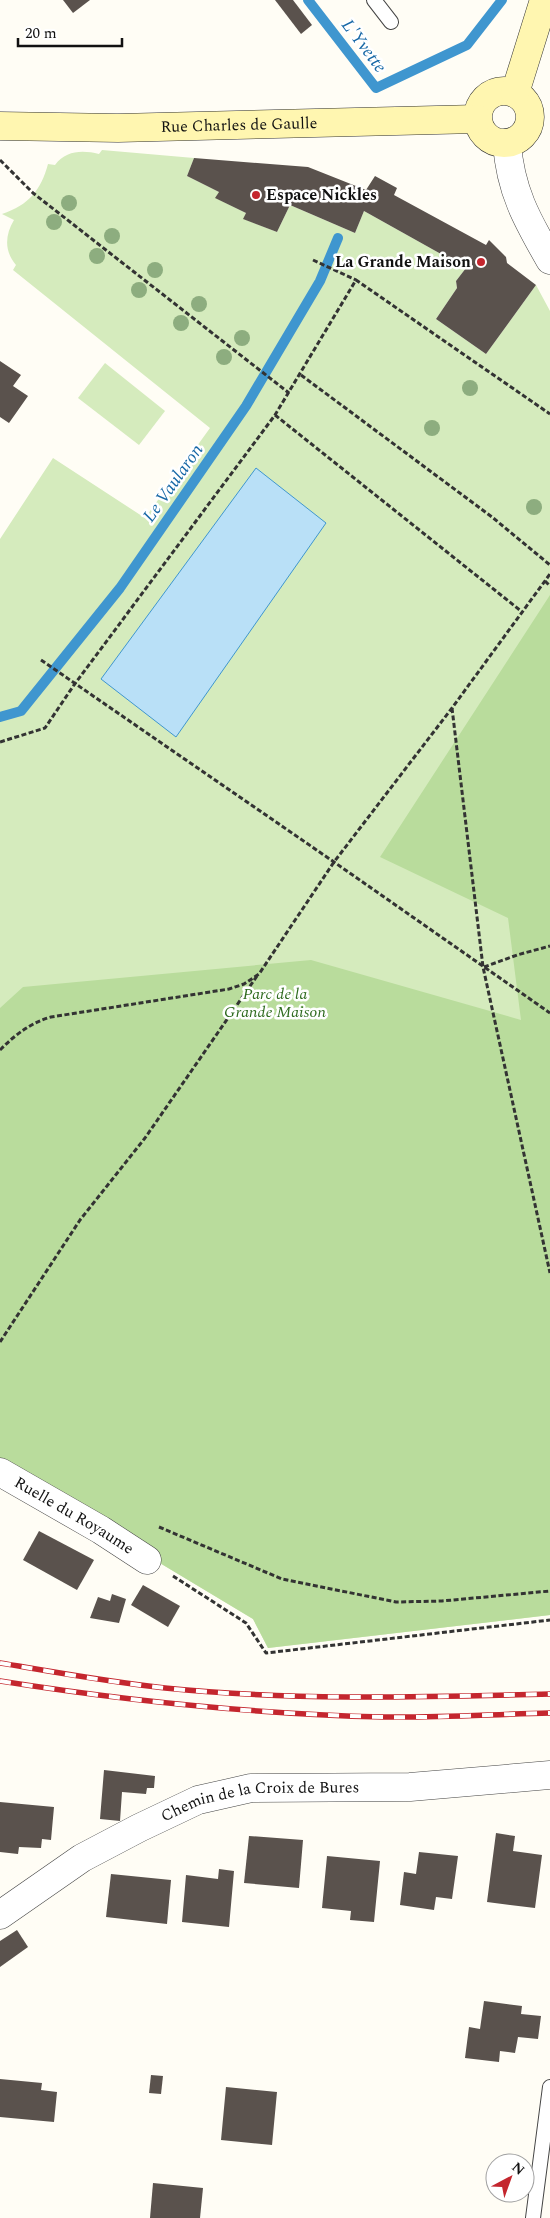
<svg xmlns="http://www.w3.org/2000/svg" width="550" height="2218" font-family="Spectral,serif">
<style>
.green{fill:#d5ebbd}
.forest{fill:#b9dc9c}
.water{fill:#b9e0f7;stroke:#3f96cf}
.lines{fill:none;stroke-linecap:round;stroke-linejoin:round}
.stream{stroke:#3f96cf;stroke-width:10}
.building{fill:#5a524d}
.service-casing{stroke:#444;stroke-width:16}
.minor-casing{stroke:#444;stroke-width:29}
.secondary-casing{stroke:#333;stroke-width:29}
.path{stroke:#333;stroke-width:3;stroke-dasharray:5 2.5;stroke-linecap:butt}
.service{stroke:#fff;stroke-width:14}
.minor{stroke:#fff;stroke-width:28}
.secondary{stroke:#fff6b0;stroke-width:28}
.rail-casing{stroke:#c4262e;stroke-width:5.5}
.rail{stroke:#fff;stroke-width:4;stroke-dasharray:11;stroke-linecap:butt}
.tree{fill:#8dad7f}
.poi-dot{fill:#c4262e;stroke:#fff;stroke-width:2}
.labels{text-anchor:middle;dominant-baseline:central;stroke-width:5;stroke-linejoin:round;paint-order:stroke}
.street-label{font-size:16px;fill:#111;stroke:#fff}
.poi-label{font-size:16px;font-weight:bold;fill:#111;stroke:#fff;text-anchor:start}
.park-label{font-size:16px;font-style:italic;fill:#2f6b1f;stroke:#fff}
.water-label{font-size:18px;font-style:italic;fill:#1768a6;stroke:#fff}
</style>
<rect width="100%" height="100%" fill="#fffdf5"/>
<g class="green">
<path d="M102,150l92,8 -7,18 32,16 -3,6 30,15 -2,6 33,13 13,-27 65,28 9,-22 102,57 -10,13 1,7 -21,31 50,35 50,-69 14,26v1304l-282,33 -15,-29 -253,-152v-928l53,-81 92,60 65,-90 -197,-158 3,-5c-12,-14 -11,-30 -2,-45l-12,-6c27,-9 39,-24 46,-50l7,1c11,-15 28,-15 44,-11z"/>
<polygon points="105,363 165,411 139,445 78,398"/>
</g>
<polygon class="forest" points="550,595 550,1615 268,1648 253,1619 0,1467 0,1008 23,987 311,960 521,1020 508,918 380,857"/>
<polygon class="water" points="256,468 326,523 176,737 101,679"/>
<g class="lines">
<g class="stream">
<polyline points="308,0 376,88 467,45 502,0"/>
<polyline points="0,717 21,711 120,588 246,406 320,281 338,238"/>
</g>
</g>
<g class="building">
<polygon points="63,0 90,0 73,13"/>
<polygon points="275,0 293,0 312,25 301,34"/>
<polygon points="194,158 308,167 366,190 375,176 397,188 394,195 486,245 489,240 506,257 507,263 536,285 486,354 436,319 457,288 456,281 466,268 364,211 355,233 290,205 277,232 243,219 246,213 215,198 219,192 187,176"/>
<polygon points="0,361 21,375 13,386 28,396 9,423 0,417"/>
<polygon points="39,1531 94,1560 77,1590 23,1560"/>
<polygon points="143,1585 180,1606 168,1627 131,1605"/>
<polygon points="112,1594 126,1599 119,1623 90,1618 98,1597 110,1601"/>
<polygon points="104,1770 155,1776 154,1788 147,1788 146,1794 122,1792 120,1821 100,1819"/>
<polygon points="0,1802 54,1807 51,1840 42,1839 41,1848 19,1847 18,1854 0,1852"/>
<polygon points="496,1833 515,1836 513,1851 542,1855 535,1908 487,1902"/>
<polygon points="249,1836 303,1840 299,1888 244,1883"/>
<polygon points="419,1852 458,1856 452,1899 436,1897 434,1910 400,1905 404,1872 416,1874"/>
<polygon points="327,1856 380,1861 374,1922 350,1920 351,1911 322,1908"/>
<polygon points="219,1869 234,1871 229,1927 182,1922 186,1875 218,1879"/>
<polygon points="111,1874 171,1880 167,1924 106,1917"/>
<polygon points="17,1930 28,1947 0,1967 0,1941"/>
<polygon points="484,2001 522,2006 521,2014 541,2016 538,2039 518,2037 515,2053 500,2051 499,2062 465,2058 469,2027 480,2029"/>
<polygon points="151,2075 163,2076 161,2094 149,2093"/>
<polygon points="0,2079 42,2083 41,2090 57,2092 54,2122 0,2117"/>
<polygon points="226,2087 277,2092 272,2145 221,2140"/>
<polygon points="153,2183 203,2188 200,2218 150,2218"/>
</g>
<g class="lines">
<g class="service-casing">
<g id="service">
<polyline points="374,0 391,22"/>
<polyline points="533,2218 550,2087"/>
</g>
</g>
<g class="minor-casing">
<g id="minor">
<path d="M507,143c3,47 20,77 43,117"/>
<path id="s1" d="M0,1472l101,58 46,30"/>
<path id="s2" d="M0,1915l82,-57 57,-30 59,-28 53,-12 159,-1 140,-12"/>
</g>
</g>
<g class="secondary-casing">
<g id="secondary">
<circle cx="504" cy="117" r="26"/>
<polyline points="515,93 544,0"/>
<path id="s3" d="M0,126l118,2 359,-9"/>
</g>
</g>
<g class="path">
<polyline points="0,160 33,193 289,393"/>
<polyline points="313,260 356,280"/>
<polyline points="301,375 492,517 550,565"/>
<polyline points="275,415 521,611"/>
<polyline points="545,581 550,586"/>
<polyline points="41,660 334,862 550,1013"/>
<polyline points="452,708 483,967 550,1273"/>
<polyline points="0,742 45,728 74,685 275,415 356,280 550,414"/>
<polyline points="484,967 517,955 550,946"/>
<path d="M0,1050c15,-15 30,-27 51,-33l178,-28 15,-5 15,-10 75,-112 118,-154 98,-134"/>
<polyline points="0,1342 80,1220 145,1138 257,976"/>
<polyline points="159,1527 282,1579 396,1602 442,1601 550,1591"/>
<polyline points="173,1576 246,1623 266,1653 550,1620"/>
</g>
<use href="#service" class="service"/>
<use href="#minor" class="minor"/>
<use href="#secondary" class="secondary"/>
<g class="rail-casing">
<g id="rail">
<path d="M0,1663c54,9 109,19 165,25 128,13 257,9 385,6"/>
<path d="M0,1681c127,20 255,33 384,36 55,1 111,-3 166,-4"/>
</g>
</g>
<use href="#rail" class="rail"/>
</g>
<g class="tree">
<circle cx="69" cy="203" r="8"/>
<circle cx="54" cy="222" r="8"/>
<circle cx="112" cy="236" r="8"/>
<circle cx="97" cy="256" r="8"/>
<circle cx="155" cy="270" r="8"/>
<circle cx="139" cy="290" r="8"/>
<circle cx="199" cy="304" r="8"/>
<circle cx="181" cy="323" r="8"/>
<circle cx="242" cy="338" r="8"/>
<circle cx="224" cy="357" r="8"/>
<circle cx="470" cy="388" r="8"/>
<circle cx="432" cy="428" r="8"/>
<circle cx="534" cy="507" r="8"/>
</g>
<g class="poi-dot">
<circle cx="256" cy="195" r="5"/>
<circle cx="481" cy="262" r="5"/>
</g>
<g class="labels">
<g class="street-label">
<text stroke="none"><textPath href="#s3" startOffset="239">Rue Charles de Gaulle</textPath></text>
<text stroke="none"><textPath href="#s1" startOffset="86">Ruelle du Royaume</textPath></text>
<text stroke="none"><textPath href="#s2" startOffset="291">Chemin de la Croix de Bures</textPath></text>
</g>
<g class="poi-label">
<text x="266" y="195">Espace Nickles</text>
<text x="471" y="262" text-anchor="end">La Grande Maison</text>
</g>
<g class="park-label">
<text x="275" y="994">Parc de la<tspan x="275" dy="18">Grande Maison</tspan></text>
</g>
<g class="water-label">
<text transform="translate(364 46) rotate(53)">L'Yvette</text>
<text transform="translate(173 483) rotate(-55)">Le Vaularon</text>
</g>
</g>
<g transform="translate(510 2178) rotate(41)"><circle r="24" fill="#ffffff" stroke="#a0a0a0"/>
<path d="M0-4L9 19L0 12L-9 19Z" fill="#c4262e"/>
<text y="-8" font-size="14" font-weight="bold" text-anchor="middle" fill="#111111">N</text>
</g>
<path d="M18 38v8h104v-8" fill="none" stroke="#111111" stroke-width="2.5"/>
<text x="25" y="38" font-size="15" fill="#111111" stroke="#ffffff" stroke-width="4" paint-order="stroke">20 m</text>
</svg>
